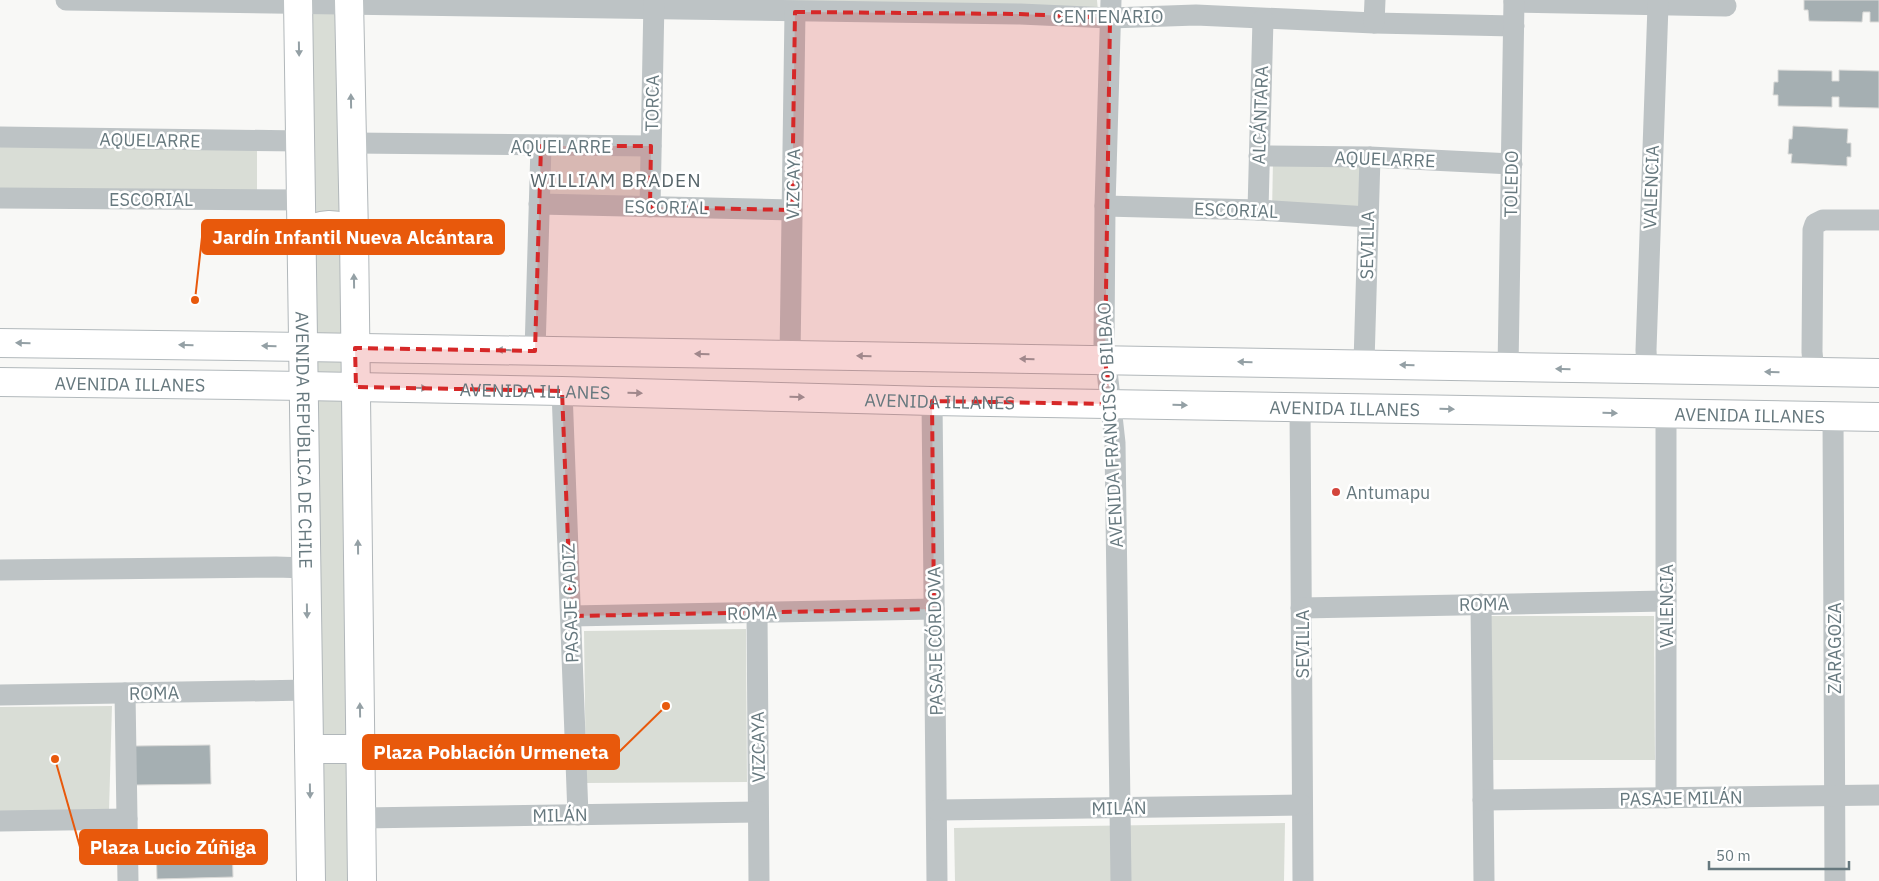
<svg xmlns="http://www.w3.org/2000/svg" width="1879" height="881" font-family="'IBM Plex Sans',sans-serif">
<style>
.green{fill:#d9ddd6}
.building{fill:#a5afb2;stroke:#dadad8}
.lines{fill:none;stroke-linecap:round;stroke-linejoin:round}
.secondary-casing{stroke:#b2b9bc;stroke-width:30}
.primary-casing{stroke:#b1b7ba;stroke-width:30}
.minor{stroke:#bdc3c5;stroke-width:21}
.secondary{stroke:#fff;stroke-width:28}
.primary{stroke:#fff;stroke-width:28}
.oneway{fill:#94a0a5}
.marked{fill:#d62828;fill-opacity:0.2;stroke:#d62828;stroke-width:4;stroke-dasharray:10 6;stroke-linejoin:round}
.poi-dot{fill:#d3453b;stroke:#fff;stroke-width:2}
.labels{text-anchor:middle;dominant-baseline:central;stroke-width:5;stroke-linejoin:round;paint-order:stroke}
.street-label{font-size:18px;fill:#66787e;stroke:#fff}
.poi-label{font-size:18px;fill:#66787e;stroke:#fff;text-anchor:start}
.neighbourhood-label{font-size:19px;letter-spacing:1px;fill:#57656a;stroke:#fff}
.leader{fill:none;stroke:#e8590c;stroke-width:2}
.callout-dot{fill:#e8590c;stroke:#fff;stroke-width:2}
.callout{fill:#e8590c;stroke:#e8590c;stroke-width:2}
.callout-label{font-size:19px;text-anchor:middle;font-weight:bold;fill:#fff}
</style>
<rect width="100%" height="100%" fill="#f8f8f6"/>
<g class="green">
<polygon points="312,0 340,0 353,881 325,881 318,560"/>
<polygon points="525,0 1097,0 1098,11"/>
<polygon points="0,142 257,144 257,194 0,193"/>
<polygon points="544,150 644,152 643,199 543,198"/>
<polygon points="1273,160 1376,161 1374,215 1272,213"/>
<polygon points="1487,616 1654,616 1655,760 1487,760"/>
<polygon points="746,629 747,782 586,783 584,631"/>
<polygon points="112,706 109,811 0,813 0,707"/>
<polygon points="1285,823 1284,881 955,881 954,828"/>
</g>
<g class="building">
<polygon points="1804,0 1879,0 1879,22 1870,22 1870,12 1863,12 1862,22 1809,21 1808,10 1804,10"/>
<polygon points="1778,70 1832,71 1832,81 1839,81 1839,70 1879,71 1879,108 1839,107 1839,97 1832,97 1832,107 1778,106 1778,95 1773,95 1774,82 1778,82"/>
<polygon points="1793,126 1848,129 1847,143 1851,143 1851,157 1847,157 1847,166 1791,163 1792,154 1788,154 1789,139 1792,139"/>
<polygon points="210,745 211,784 135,785 135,746"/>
<polygon points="232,838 233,877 157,879 156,840"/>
</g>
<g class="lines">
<g class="secondary-casing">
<g id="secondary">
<polyline points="0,343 304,347"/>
<path id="s1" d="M0,382l304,4"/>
</g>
</g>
<g class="primary-casing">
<g id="primary">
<path id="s2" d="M298,0l13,881"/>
<polyline points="349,0 354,234 362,881"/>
<path d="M303,234c16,-11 35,-13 51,0"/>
<polyline points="304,347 1879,373"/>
<path id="s3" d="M304,386l258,5 370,10 947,16"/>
<polyline points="309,749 360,749"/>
</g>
</g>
<g class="minor">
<polyline points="66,0 1020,14 1110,18 1196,15 1374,23 1514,26"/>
<polyline points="1111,0 1105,206 1104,344 1115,443 1121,881"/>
<polyline points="1514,2 1726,6"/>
<polyline points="1374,23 1375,0"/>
<polyline points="0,137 301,141"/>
<polyline points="352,143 651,146"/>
<polyline points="1259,156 1370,157 1512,164"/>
<polyline points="0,198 302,200"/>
<polyline points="539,204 792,210"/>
<polyline points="1105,206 1258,210 1368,217"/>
<polyline points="650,207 654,0"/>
<polyline points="1258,210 1263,19"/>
<polyline points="535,351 541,146"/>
<polyline points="790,355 795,12"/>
<polyline points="1364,363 1370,157"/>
<polyline points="1508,368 1514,0"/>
<polyline points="1647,370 1646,350 1658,5"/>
<polyline points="1814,372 1812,352 1813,230 1815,224 1823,220 1879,220"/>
<polyline points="562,391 578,815"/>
<polyline points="932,401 937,881"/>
<polyline points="1300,406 1303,881"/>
<polyline points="1833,415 1835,881"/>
<polyline points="0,570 276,567 307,568"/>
<polyline points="1481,604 1484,881"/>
<polyline points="1301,608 1666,601"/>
<polyline points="757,612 759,881"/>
<polyline points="571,616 934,609"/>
<polyline points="125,693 128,881"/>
<polyline points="0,695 309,690"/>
<polyline points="1666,798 1666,414"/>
<polyline points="1483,800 1879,795"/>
<polyline points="937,810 1302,805"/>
<polyline points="361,818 758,812"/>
<polyline points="0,821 127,819"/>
</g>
<use href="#secondary" class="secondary"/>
<use href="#primary" class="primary"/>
</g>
<defs><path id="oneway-solid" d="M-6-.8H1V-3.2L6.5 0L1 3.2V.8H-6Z" transform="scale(1.25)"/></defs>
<g class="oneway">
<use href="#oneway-solid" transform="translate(299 49) rotate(89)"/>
<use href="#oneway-solid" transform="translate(351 101) rotate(-91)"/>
<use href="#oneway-solid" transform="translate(354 281) rotate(-91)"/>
<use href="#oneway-solid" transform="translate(23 343) rotate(-179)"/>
<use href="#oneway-solid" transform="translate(186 345) rotate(-179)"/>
<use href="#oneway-solid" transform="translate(269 346) rotate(-179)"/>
<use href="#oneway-solid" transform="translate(504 350) rotate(-179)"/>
<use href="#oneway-solid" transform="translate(702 354) rotate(-179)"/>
<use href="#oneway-solid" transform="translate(864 356) rotate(-179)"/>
<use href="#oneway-solid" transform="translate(1027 359) rotate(-179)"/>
<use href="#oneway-solid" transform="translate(1245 362) rotate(-179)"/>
<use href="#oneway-solid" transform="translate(1407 365) rotate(-178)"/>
<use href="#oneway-solid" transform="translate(1563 369) rotate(-179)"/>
<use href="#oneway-solid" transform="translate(1772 372) rotate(-179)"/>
<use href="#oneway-solid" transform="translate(420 388) rotate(1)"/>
<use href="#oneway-solid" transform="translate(635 393) rotate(2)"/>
<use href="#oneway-solid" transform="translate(797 397) rotate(2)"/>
<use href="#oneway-solid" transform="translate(1180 405) rotate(1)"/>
<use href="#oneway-solid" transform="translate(1447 409) rotate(1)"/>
<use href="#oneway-solid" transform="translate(1610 413) rotate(1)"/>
<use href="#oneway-solid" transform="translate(358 547) rotate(-91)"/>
<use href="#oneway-solid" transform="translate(307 611) rotate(89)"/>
<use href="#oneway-solid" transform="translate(360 710) rotate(-91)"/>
<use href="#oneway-solid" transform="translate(310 791) rotate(89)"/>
</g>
<path class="marked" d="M795,12l225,2 90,4 -5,343 7,43 -180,-3 2,208 -363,7 -9,-225 -206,-4 -1,-39 180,3 6,-205h110l-1,61 142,3z"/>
<circle class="poi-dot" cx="1336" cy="492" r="5"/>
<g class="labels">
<g class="street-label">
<text x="1108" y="16">CENTENARIO</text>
<text transform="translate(652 103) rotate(-89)">TORCA</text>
<text transform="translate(1260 115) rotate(-88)">ALCÁNTARA</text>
<text transform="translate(150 140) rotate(1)">AQUELARRE</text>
<text x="561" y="146">AQUELARRE</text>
<text transform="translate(1385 159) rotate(2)">AQUELARRE</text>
<text transform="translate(793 184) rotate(-89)">VIZCAYA</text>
<text transform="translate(1511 184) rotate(-89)">TOLEDO</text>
<text transform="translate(1651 187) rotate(-88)">VALENCIA</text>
<text x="151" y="199">ESCORIAL</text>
<text transform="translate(666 207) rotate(1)">ESCORIAL</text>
<text transform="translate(1236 210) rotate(2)">ESCORIAL</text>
<text transform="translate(1367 245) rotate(-89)">SEVILLA</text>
<text stroke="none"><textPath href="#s1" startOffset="130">AVENIDA ILLANES</textPath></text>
<text stroke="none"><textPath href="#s3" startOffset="231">AVENIDA ILLANES</textPath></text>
<text stroke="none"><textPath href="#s3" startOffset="636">AVENIDA ILLANES</textPath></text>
<text stroke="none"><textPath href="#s3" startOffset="1041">AVENIDA ILLANES</textPath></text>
<text stroke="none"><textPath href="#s3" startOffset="1446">AVENIDA ILLANES</textPath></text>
<text transform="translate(1110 425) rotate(-93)">AVENIDA FRANCISCO BILBAO</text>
<text stroke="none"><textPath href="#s2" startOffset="440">AVENIDA REPÚBLICA DE CHILE</textPath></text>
<text transform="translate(570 603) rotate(-92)">PASAJE CADIZ</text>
<text transform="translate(1484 604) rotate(-1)">ROMA</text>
<text transform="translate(1666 606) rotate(-90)">VALENCIA</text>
<text transform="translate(752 613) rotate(-1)">ROMA</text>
<text transform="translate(935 641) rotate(-91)">PASAJE CÓRDOVA</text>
<text transform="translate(1302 644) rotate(-90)">SEVILLA</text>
<text transform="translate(1834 648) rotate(-90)">ZARAGOZA</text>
<text transform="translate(154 693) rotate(-1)">ROMA</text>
<text transform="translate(758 747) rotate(-91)">VIZCAYA</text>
<text transform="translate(1681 798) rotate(-1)">PASAJE MILÁN</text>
<text transform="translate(1119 808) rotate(-1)">MILÁN</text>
<text transform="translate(560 815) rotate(-1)">MILÁN</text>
</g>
<g class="poi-label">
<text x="1346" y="492">Antumapu</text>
</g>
<g class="neighbourhood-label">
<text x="616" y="180">WILLIAM BRADEN</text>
</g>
</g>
<path class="leader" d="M195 300L202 237M666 706L619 752M55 759L80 847"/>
<g class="callout-dot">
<circle cx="195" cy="300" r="5"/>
<circle cx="666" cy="706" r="5"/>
<circle cx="55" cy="759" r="5"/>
</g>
<g class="callout">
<rect x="202" y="220" width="302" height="34" rx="5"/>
<rect x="363" y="735" width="256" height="34" rx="5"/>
<rect x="80" y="830" width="187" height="34" rx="5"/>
</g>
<g class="callout-label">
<text x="353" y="244">Jardín Infantil Nueva Alcántara</text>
<text x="491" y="759">Plaza Población Urmeneta</text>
<text x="173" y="854">Plaza Lucio Zúñiga</text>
</g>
<path d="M1709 861v8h140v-8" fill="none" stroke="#66787e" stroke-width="2.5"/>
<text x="1716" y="861" font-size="15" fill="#66787e" stroke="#ffffff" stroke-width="4" paint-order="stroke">50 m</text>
</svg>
